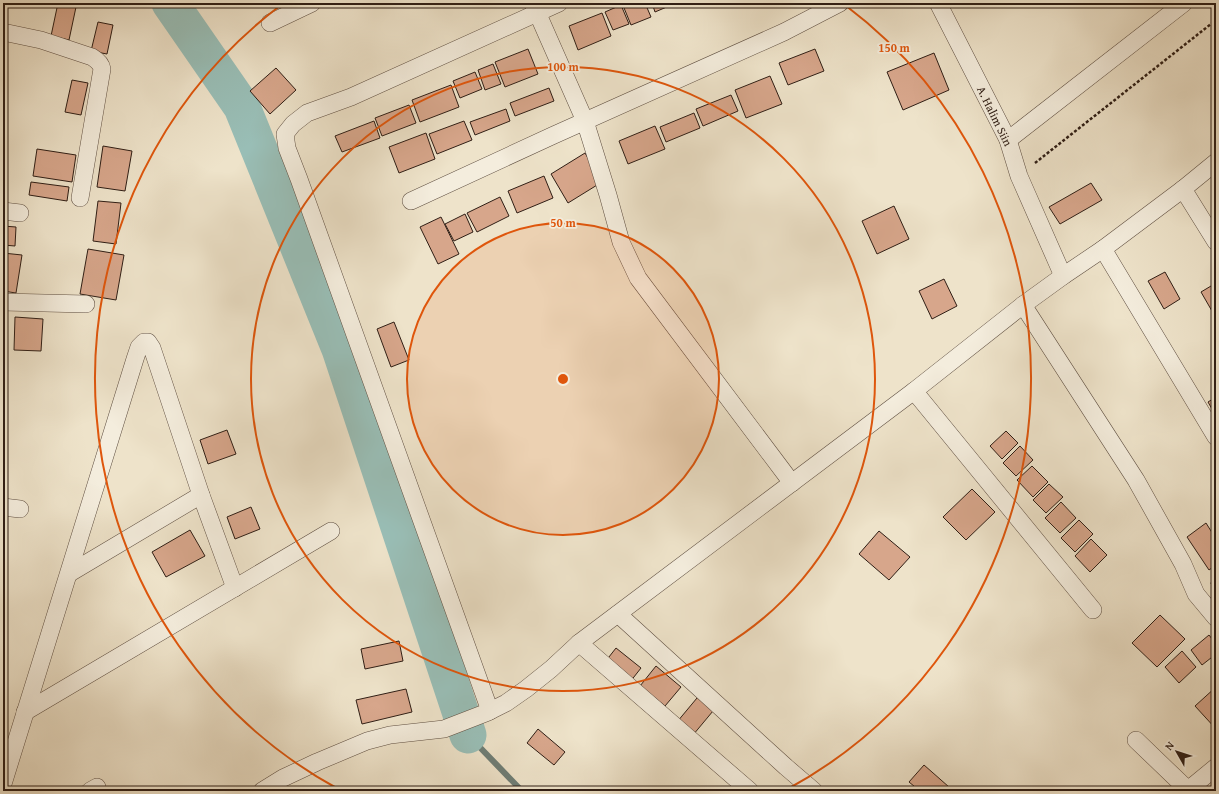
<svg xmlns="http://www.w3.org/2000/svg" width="1219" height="794" font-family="'Gentium Book Plus',serif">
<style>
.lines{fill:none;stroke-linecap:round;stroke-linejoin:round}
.stream{stroke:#6f7e76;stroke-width:6}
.river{stroke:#99beb6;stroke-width:37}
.building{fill:#d7a68b;stroke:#2f1e15}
.minor-casing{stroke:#5f4f42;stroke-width:18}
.path{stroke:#2f1e15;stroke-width:2.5;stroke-dasharray:3 2;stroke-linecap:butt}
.minor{stroke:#f4eddd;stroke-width:17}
.ring{fill:none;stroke:#df560c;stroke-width:2}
.labels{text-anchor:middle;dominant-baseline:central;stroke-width:3.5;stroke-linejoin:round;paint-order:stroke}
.street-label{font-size:12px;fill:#2f1e15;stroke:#f4eddd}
.centre{fill:#df560c;stroke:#f4eddd;stroke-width:2}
.ring-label{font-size:12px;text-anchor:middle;font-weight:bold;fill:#df560c;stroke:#f4eddd;stroke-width:3.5;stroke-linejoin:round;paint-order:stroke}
</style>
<rect width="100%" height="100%" fill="#eee3ca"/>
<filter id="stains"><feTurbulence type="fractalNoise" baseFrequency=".005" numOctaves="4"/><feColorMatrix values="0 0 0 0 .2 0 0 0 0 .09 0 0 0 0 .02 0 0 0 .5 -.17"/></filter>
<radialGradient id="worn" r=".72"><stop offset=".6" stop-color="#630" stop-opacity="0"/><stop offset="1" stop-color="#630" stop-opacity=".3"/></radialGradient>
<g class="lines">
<polyline class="stream" points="468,735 522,791"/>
<polyline class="river" points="170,3 242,107 340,349 468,735"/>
</g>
<g class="building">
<polygon points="58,3 76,7 69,40 51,36"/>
<polygon points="622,3 645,3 651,17 631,25"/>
<polygon points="652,3 667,3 669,6 655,12"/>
<polygon points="621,5 629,24 613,30 605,12"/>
<polygon points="602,13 611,36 578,50 569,26"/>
<polygon points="98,22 113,25 107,54 91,51"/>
<polygon points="528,49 538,74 505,87 495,62"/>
<polygon points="815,49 824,71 788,85 779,63"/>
<polygon points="934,53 949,90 903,110 887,72"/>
<polygon points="493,64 501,84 485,90 478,70"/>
<polygon points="276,68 296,90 270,114 250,91"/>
<polygon points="475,72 482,89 460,98 453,81"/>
<polygon points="770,76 782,104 746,118 735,90"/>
<polygon points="72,80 88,83 81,115 65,112"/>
<polygon points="451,85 459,107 420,122 412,100"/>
<polygon points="549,88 554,101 515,116 510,103"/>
<polygon points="731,95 738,111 703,126 696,109"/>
<polygon points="409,105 416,123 382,136 375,118"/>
<polygon points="506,109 510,121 475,135 470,122"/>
<polygon points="694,113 700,128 666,142 660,127"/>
<polygon points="374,121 380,138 342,152 335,136"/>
<polygon points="464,121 472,140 437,154 429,134"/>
<polygon points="655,126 665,149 628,164 619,141"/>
<polygon points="426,133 435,159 399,173 389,147"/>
<polygon points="103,146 132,151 125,191 97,187"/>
<polygon points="37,149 76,155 72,182 33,176"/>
<polygon points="585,153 602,182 568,203 551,174"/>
<polygon points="544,176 553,198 517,213 508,191"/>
<polygon points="31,182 69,187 67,201 29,195"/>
<polygon points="1091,183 1102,200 1060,224 1049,207"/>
<polygon points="500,197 509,216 477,232 467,213"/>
<polygon points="98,201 121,203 116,244 93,241"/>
<polygon points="894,206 909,239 877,254 862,221"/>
<polygon points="465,214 473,232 454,241 445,224"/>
<polygon points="441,217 459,254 438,264 420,227"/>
<polygon points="3,226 16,227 15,246 3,245"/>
<polygon points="88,249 124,255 116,300 80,294"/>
<polygon points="3,253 22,255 16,293 3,291"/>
<polygon points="1165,272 1180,299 1164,309 1148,281"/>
<polygon points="944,279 957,306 932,319 919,291"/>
<polygon points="1216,283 1216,318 1201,292"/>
<polygon points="15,317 43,319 41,351 14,350"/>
<polygon points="394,322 409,360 391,367 377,329"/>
<polygon points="1216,397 1216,416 1208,402"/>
<polygon points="227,430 236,454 208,464 200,440"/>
<polygon points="1006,431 1018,443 1002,459 990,446"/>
<polygon points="1020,446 1033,460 1016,476 1003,463"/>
<polygon points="1032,466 1048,482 1033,497 1017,480"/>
<polygon points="1049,484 1063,497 1046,513 1033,500"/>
<polygon points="972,489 995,512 966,540 943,517"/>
<polygon points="1061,502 1076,518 1060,533 1045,518"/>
<polygon points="251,507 260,529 235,539 227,517"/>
<polygon points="1079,520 1093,534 1075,552 1061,538"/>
<polygon points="1206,523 1216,539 1216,565 1209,570 1187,537"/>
<polygon points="190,530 205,556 166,577 152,552"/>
<polygon points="879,531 910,557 889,580 859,554"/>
<polygon points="1091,539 1107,555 1090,572 1075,556"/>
<polygon points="1216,594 1216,613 1207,601"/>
<polygon points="1160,615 1185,639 1157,667 1132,643"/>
<polygon points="1209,635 1216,644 1216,654 1202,665 1191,650"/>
<polygon points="399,641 403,661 365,669 361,649"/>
<polygon points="616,648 641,668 630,682 605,662"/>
<polygon points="1182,651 1196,667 1179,683 1165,667"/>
<polygon points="656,666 681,687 665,706 640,686"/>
<polygon points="1216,687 1216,729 1195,706"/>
<polygon points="406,689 412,712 362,724 356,700"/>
<polygon points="702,692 718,705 693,735 677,722"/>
<polygon points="538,729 565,752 554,765 527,743"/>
<polygon points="924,765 949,787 946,791 920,791 909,782"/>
</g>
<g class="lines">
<g class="minor-casing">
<g id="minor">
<polyline points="533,3 585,121 608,195 621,242 638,278 792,483"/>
<polyline points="938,3 1008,140 1019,176 1063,276"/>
<polyline points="270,23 312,3"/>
<path d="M3,32l38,8 51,17c5,3 9,6 10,12l-22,129"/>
<polyline points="1008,140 1184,3"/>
<polyline points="1183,189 1216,242"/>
<polyline points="411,201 554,135 784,32 840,3"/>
<polyline points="3,211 20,213"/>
<polyline points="1103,249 1216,437"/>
<polyline points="3,302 86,304"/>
<polyline points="1023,305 1136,480 1183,564 1196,594 1216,618"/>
<polyline points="914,391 1093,610"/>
<polyline points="3,507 20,509"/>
<polyline points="70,573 201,495"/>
<polyline points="618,614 786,767 814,791"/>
<polyline points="579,643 750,791"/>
<polyline points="490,711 299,179 287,148 285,134 293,124 307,113 351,97 559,3"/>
<polyline points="25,712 331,531"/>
<polyline points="1136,740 1188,790 1216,767"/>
<polyline points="3,784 135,359 139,347 144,342 148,342 152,348 201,495 235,588"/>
<polyline points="90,791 97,787"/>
<polyline points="262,791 283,778 317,762 367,741 390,735 444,729 488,712 506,703 526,689 551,669 579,643 914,391 1023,305 1063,276 1103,249 1183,189 1216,162"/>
</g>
</g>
<g class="path">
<polyline points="1035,163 1216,20"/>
<polyline points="1211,584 1216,580"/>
</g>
<use href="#minor" class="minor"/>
</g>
<circle cx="563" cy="379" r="156" fill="#df560c" fill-opacity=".12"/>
<g class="ring">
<circle cx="563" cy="379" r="156"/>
<circle cx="563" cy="379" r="312"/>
<path d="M340 790A468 468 0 0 1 281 5M845 5A468 468 0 0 1 786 790"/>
</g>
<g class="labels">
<g class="street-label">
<text transform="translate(995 116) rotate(64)">A. Halim Siin</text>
</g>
</g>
<circle cx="563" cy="379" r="6" class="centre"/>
<g class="ring-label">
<text x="894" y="52">150 m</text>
<text x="563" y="71">100 m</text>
<text x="563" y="227">50 m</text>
</g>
<rect width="1219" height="794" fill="none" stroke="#eee3ca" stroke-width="16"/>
<rect x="4" y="4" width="1211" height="786" fill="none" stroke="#2f1e15" stroke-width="2"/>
<rect x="8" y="8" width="1203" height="778" fill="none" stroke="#2f1e15"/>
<g transform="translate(1177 752) rotate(309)" stroke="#f4eddd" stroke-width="3" paint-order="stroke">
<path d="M0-3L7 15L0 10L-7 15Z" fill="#2f1e15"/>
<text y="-6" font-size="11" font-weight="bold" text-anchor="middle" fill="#2f1e15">N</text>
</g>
<rect width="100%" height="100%" filter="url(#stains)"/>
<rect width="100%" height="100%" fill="url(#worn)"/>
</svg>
